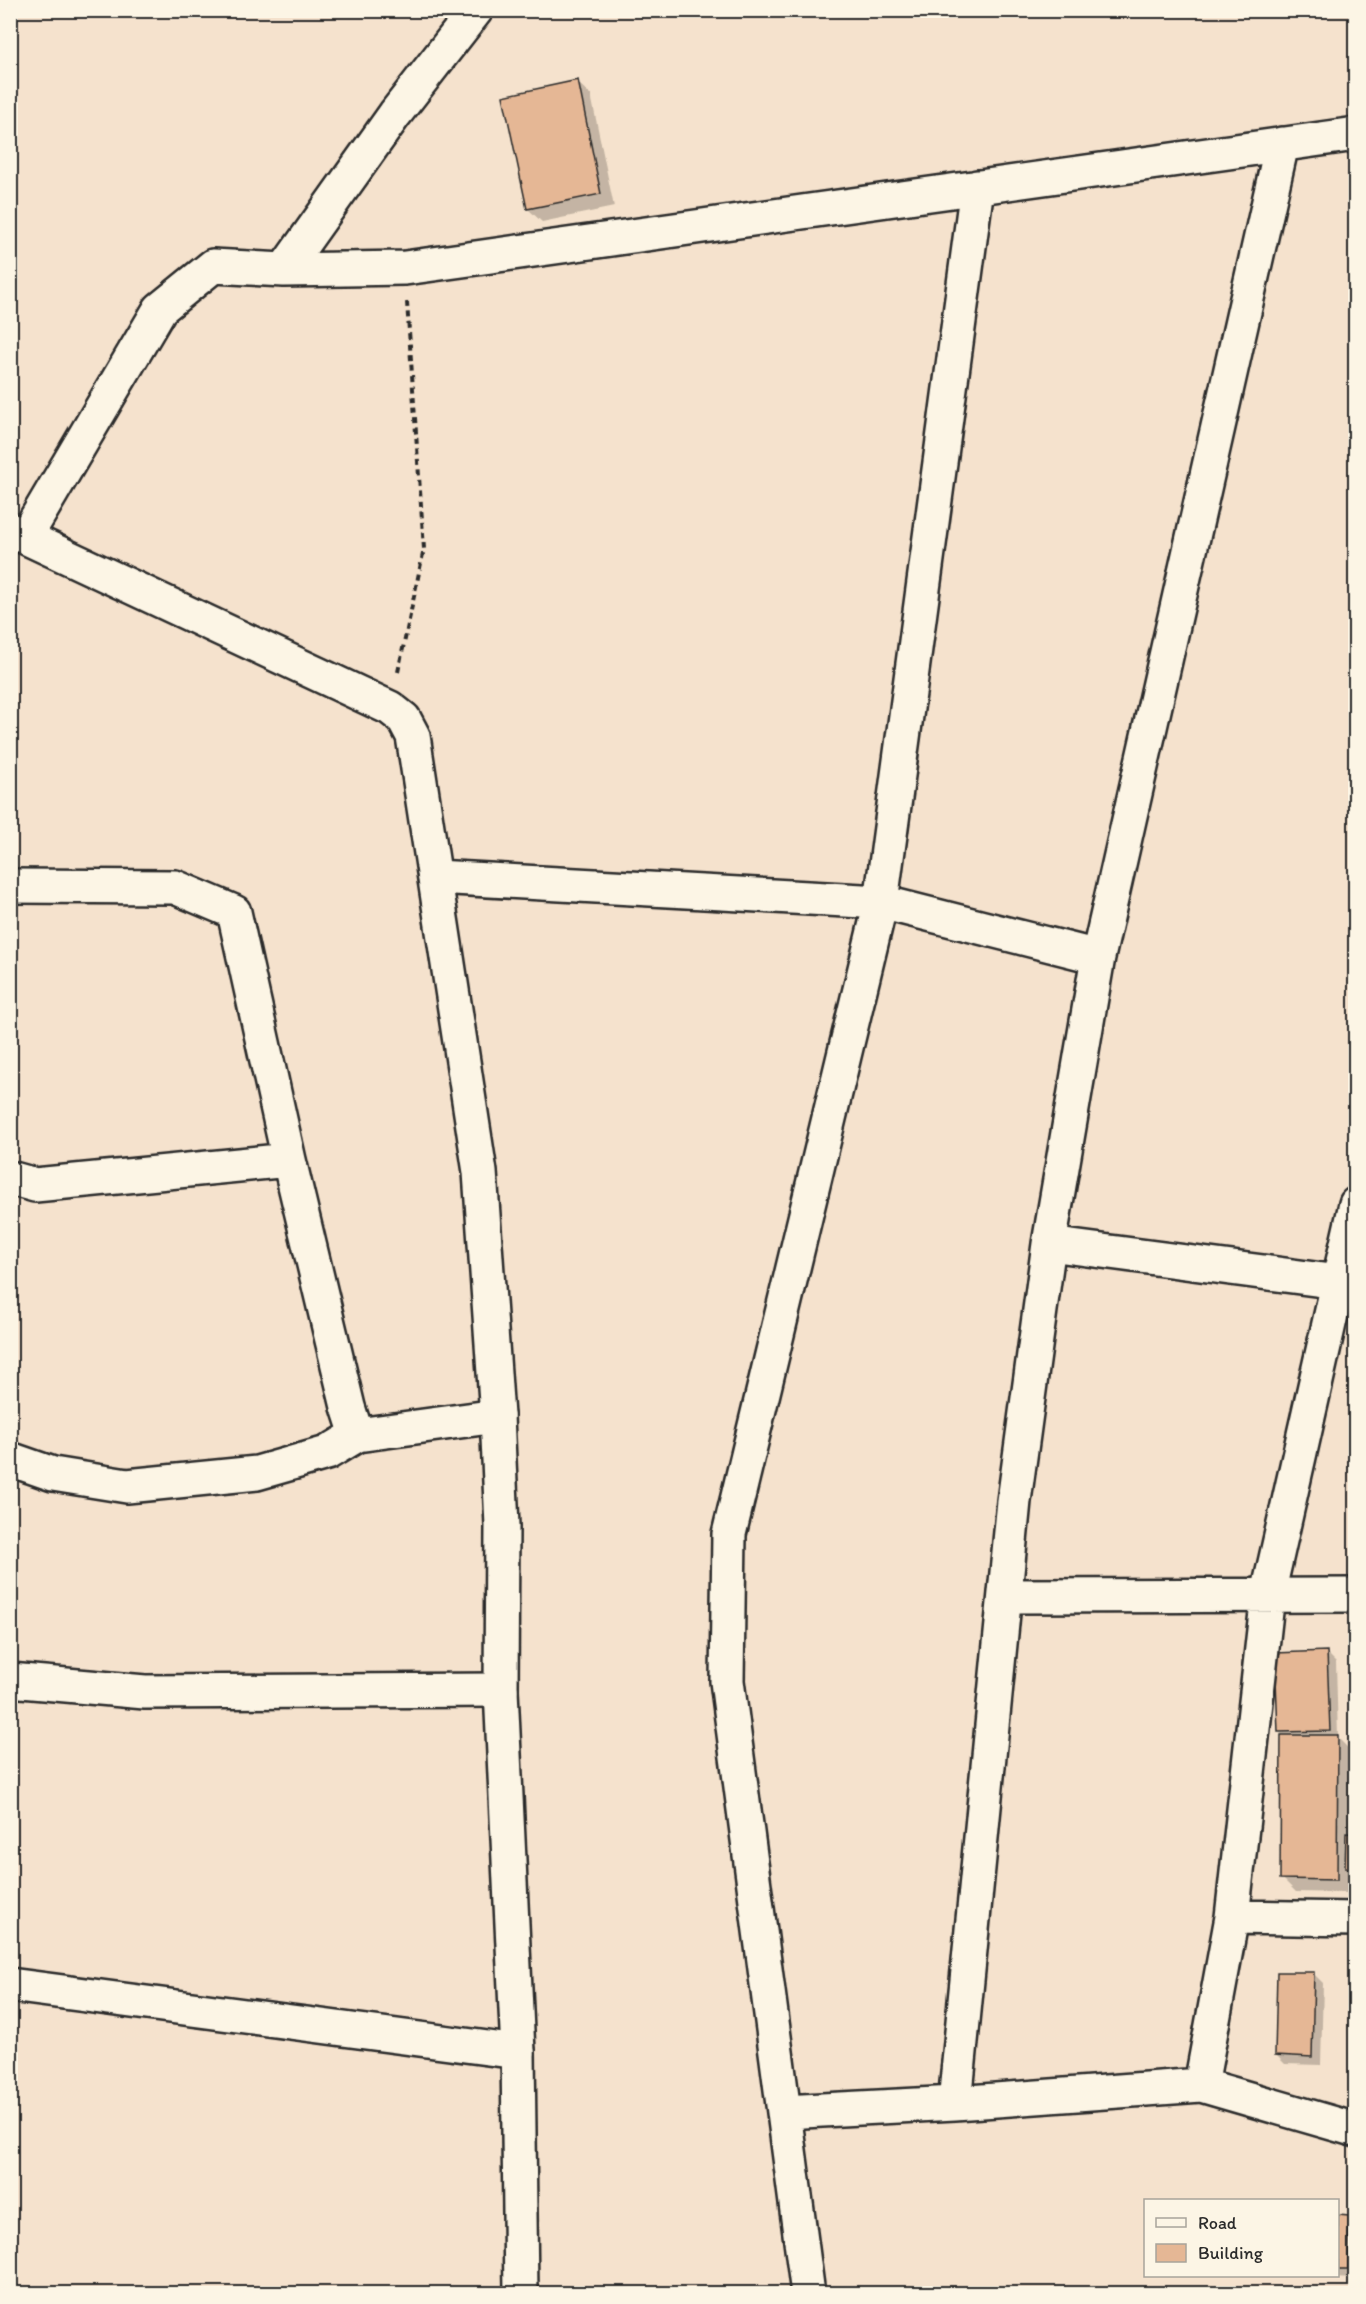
<svg xmlns="http://www.w3.org/2000/svg" width="1366" height="2304" viewBox="0 0 1366 2304" font-family="Itim,sans-serif">
  <style>
    .shadow { fill: #0003 }
    .building { fill: #e5b795; stroke: #2b2b2b; stroke-width: 1.5 }
    .lines { fill: none; stroke-linecap: round; stroke-linejoin: round }
    .minor-casing { stroke: #2b2b2b; stroke-width: 38 }
    .secondary-casing { stroke: #2b2b2b; stroke-width: 38 }
    .path { stroke: #2b2b2b; stroke-width: 4; stroke-dasharray: 6 4.5; stroke-linecap: butt }
    .minor { stroke: #fcf5e5; stroke-width: 33 }
    .secondary { stroke: #fcf5e5; stroke-width: 33 }
  </style>
  <rect width="100%" height="100%" fill="#f5e2cd"/>
  <filter id="ink" filterUnits="userSpaceOnUse"><feTurbulence type="fractalNoise" baseFrequency=".0167" numOctaves="2"/><feDisplacementMap in="SourceGraphic" scale="12" xChannelSelector="R" yChannelSelector="G"/><feConvolveMatrix kernelMatrix="1 2 1 2 8 2 1 2 1" color-interpolation-filters="sRGB"/></filter>
  <g filter="url(#ink)">
    <path class="shadow" d="M577,82l14,13 23,112 -72,15 -14,-13z
      M1327,1653l9,9 2,76 13,13 -1,84h6v41l-6,-6v23l-54,-1 -14,-14 1,-142 -4,-4z
      M1314,1974l9,9 -2,82 -36,-1 -9,-9z
      M1338,2217h10l8,7v55l-25,-1 -3,-2h10z"/>
    <path class="building" d="M578,80l23,114 -74,15 -24,-113z
      M1327,1651l3,80 -52,1 -3,-79z
      M1281,1735h57l-1,145 -57,-1z
      M1346,1833l10,1v34h-11z
      M1277,1972h37l-2,85 -37,-2z
      M1338,2215l11,1 -1,54h-10z"/>
    <g class="lines">
      <g class="minor-casing">
        <path id="minor" d="M284,270l111,-156 81,-104
          M26,536l134,-227 53,-43 71,4 121,-2 951,-134
          M435,877l446,25 217,55
          M10,886l165,1 59,25 55,248 59,247 9,28
          M10,1178l25,7 254,-25
          M1049,1244l289,38h18
          M10,1459l43,15 74,12 130,-13 70,-20 30,-18 140,-19
          M1005,1596l351,-1
          M10,1680l135,12 356,-2
          M1232,1917l124,2
          M10,1985l508,67
          M1201,2085l31,-168 36,-323 88,-390
          M955,2103l59,-602 35,-257 49,-287 184,-813
          M784,2112l171,-9 246,-18 155,45
          M808,2294l-81,-613 2,-147 152,-632 96,-715"/>
      </g>
      <g class="secondary-casing">
        <path id="secondary" d="M10,530l380,178 14,11 9,17 67,436 17,244 5,110 -1,164 17,362 3,242"/>
      </g>
      <path class="path" d="M398,672l26,-123 -17,-247"/>
      <use href="#minor" class="minor"/>
      <use href="#secondary" class="secondary"/>
    </g>
  </g>
  <rect width="1366" height="2304" fill="none" stroke="#fcf5e5" stroke-width="36"/>
  <rect x="18" y="18" width="1330" height="2268" fill="none" stroke="#2b2b2b" stroke-width="2" filter="url(#ink)"/>
  <rect x="1144" y="2199" width="195" height="78" fill="#fcf5e5" stroke="#a8a49b" stroke-width="1.5"/>
  <rect x="1156" y="2218" width="30" height="9" fill="#fcf5e5" stroke="#a8a49b" stroke-width="1.5"/>
  <text x="1198" y="2229" font-size="18" fill="#2b2b2b">Road</text>
  <rect x="1156" y="2244" width="30" height="18" fill="#e5b795" stroke="#a8a49b" stroke-width="1.5"/>
  <text x="1198" y="2259" font-size="18" fill="#2b2b2b">Building</text>
</svg>
